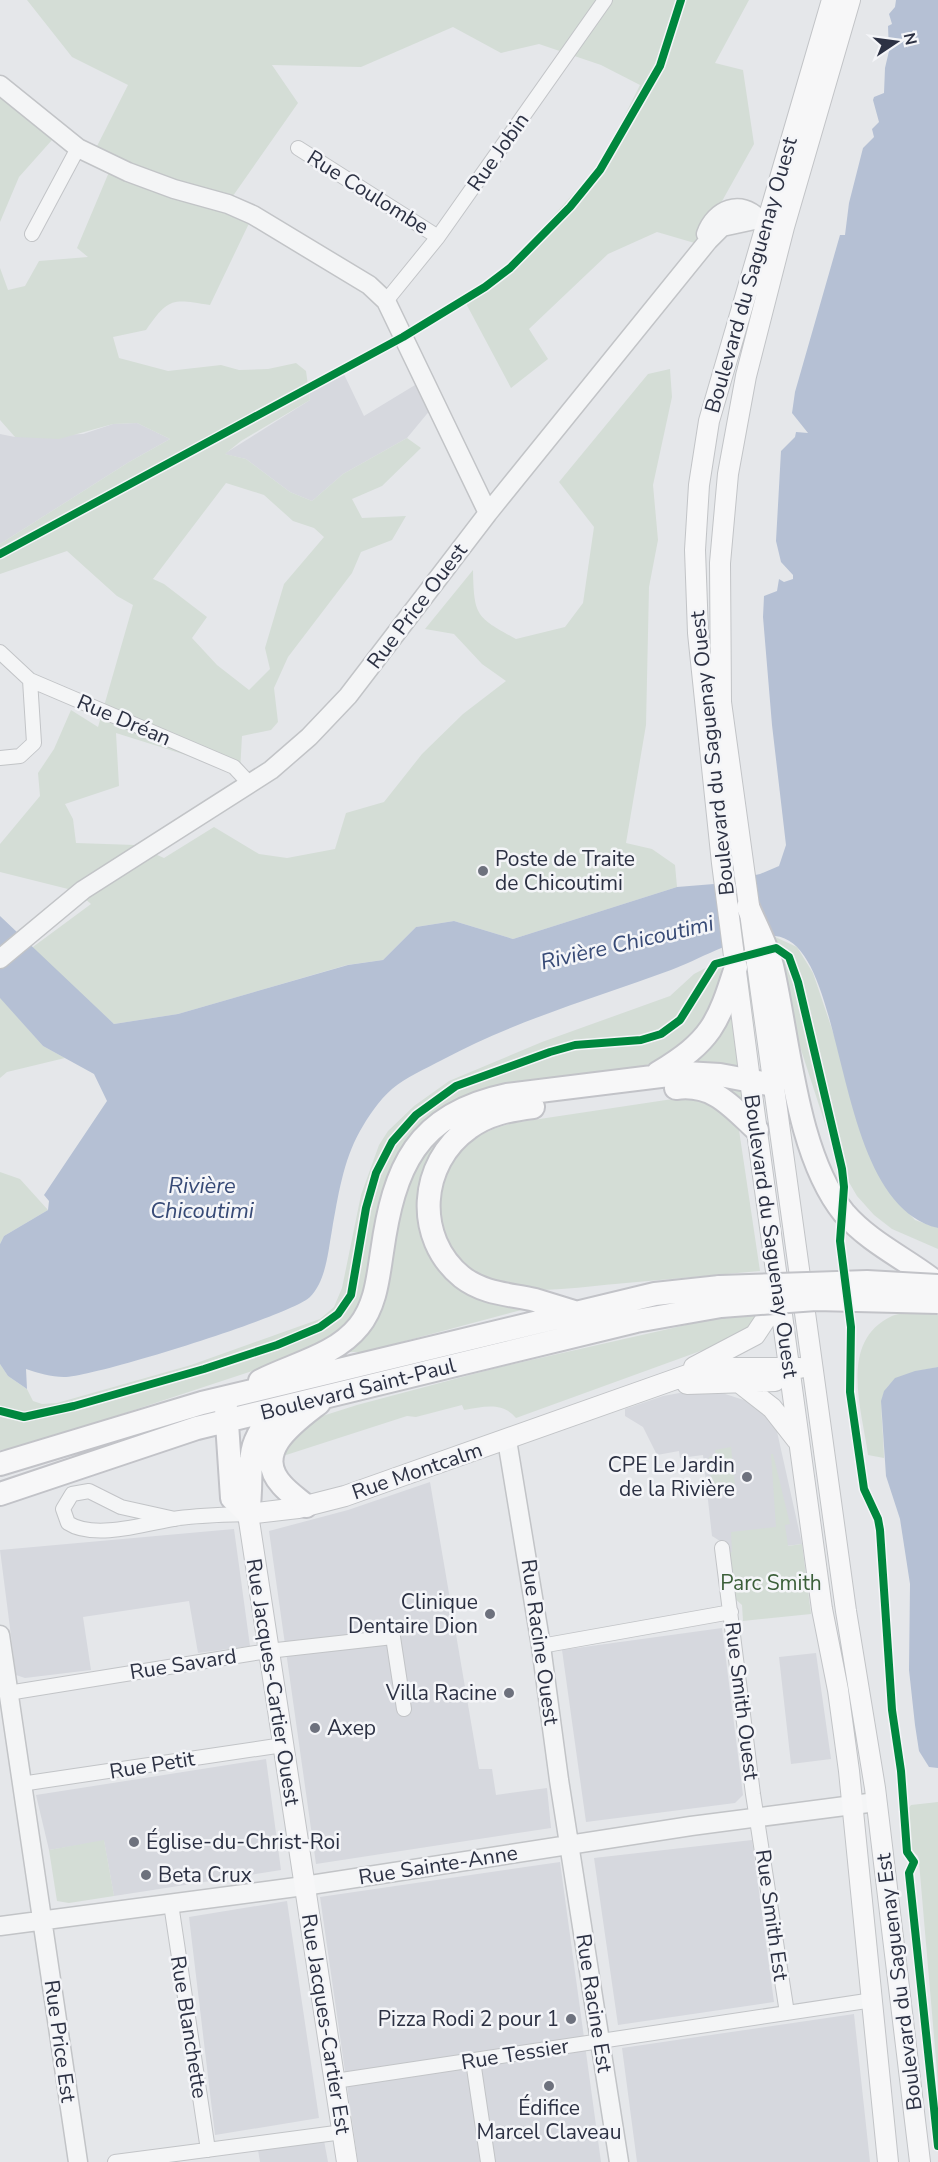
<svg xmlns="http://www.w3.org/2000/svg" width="938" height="2162" viewBox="0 0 938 2162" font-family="'Nunito Sans',sans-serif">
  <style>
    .built { fill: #d6d8de }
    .green { fill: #d4ddd6; fill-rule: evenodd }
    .water { fill: #b5c0d4 }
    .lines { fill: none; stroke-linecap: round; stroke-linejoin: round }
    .minor-casing { stroke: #c2c4c7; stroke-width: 16 }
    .tertiary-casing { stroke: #c2c4c7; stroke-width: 21 }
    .secondary-casing { stroke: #c2c4c7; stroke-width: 22 }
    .primary-casing { stroke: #c2c3c8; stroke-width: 26 }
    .minor { stroke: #f4f5f6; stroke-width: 14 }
    .tertiary { stroke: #f4f5f6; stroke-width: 18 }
    .secondary { stroke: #f7f7f8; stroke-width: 20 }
    .primary { stroke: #f7f7f8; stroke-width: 22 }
    .primary-bridge-casing { stroke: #c2c3c8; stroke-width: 26; stroke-linecap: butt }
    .primary-bridge { stroke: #f7f7f8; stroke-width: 22 }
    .cycleway-casing { stroke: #f4f5f8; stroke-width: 11 }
    .cycleway { stroke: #00873e; stroke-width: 8 }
    .poi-dot { fill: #6d717d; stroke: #f4f5f8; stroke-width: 2 }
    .labels { text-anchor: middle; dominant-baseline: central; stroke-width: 5; stroke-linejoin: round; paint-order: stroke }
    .street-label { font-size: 21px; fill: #2c3143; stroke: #f4f5f8 }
    .poi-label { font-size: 21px; fill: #2c3143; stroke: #f4f5f8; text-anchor: start }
    .park-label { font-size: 21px; fill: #3b5f39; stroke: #f4f5f8 }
    .water-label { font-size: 22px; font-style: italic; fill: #374a76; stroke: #f4f5f8 }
  </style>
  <rect width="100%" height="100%" fill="#e5e7ea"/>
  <path class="built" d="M341,368l23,48 56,-34 11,27 -24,29 -64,36 -31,27 -22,-9 -44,-33 -22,-5 86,-54 -2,-14z
    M137,423l33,16 -41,23 -129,82v-110l15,3 68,-3 30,-10z
    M696,1390l23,2 28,9 17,11 12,15 26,117 -73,9 -1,-7 -16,-10 -9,-81 -23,3 -1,-7 -22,4 -14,-28 -18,-11v-7l38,-13z
    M430,1482l49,287h13l4,26 51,-7 4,40 -235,36 -47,-333 79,-21z
    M234,1529l16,117 -52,7 -9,-52 -106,16 8,53 -66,8 -9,-3 -16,-125z
    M722,1628l21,167 -8,8 -149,19 -24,-172z
    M816,1653l15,106 -40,5 -12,-107z
    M266,1759l15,111 -167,26 -10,-55 -55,9 -13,-55z
    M752,1840l22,162 -156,23 -24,-167z
    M560,1862l41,300h-243l-38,-265z
    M287,1901l32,217 -104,17 -26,-218z
    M854,2014l16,148h-233l-15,-114z
    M323,2135l5,27h-68l-3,-18z"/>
  <path class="green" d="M27,0h722l-34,63 28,7 11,74 -56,100 -41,-12 -49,22 -79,75 19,30 -37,29 -49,-92 49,-33 90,-100 39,-78 -39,-20 -62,-21 -38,9 -48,-26 -92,40 -89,-2 26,38 -70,100 25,12 -43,90c-38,-6 -41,-8 -64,25l-33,7 6,21 49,13 53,-6 18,5 29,-1 28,-6 10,8 4,29 -69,41 -16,13 21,5 44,33 22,9 31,-27 64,-36 14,10 -39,38 -30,13 10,19 44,-2 -14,24 -31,12 -9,21 -64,84 -14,31 4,34 -7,8 -29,6 -2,36 -124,-39 3,53 -54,18 8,15 3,24 59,2 29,13 50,-31 45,27 28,4 48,-9 11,-36 38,-11 38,-48 41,-40 43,-33 -24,-17 -28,-30 -29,-5 48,-59c1,46 3,47 43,69l49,-12 18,-24 11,-76 -35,-45 89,-108 22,-5 2,28 -19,88 5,55 -9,47 -3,138 -20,118 26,6 23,16 2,22 -164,52 -59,-18 -38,6 -33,33 -36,5 -169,49 -64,10 -39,-35 -53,-34 69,-51 -15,-13 -76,-19v-28l40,-48 -2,-23 16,-24 17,-39 27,17 35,-122 -16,-9 -50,-45 -67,23v-30l129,-82 41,-23 -33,-16 -24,1 -54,15 -44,-2 -15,-17v-152l8,22 17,-4 14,-25 49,-4 -11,-9 35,-83 -19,-11 35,-69 -56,-28zM226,483l38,12 29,26 21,7 10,9 -40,47 -19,64 5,21 -21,21 -32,-25 -25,-27 15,-21 -43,-33 -11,-5z
    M0,85l60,46 -41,46 -19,45z
    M773,936l24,11 16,26 23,68 14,55 40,97 25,27 23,8v21l-46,-20 -18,-14 -17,-19 -14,-24 -13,-33 -38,-117z
    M721,960l1,22 -15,42 -46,37 -230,60 -79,204 -45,28 -288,95 -19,2v-86l8,12 19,13 6,12 9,3 15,-1 134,-38 129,-46 14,-12 8,-19 19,-93 18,-50 9,-14 26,-25 35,-25 93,-39 128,-46 24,-22z
    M0,997l43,49 22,12 -58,14 -7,6z
    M731,1014l9,55 -55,-2 45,-52z
    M685,1078l58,9 3,20h-5c-14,-19 -36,-24 -58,-25l-179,24c-15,5 -30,10 -43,19 -56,39 -50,123 3,163 18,13 44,15 65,20l-165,44h-17l-1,-2c46,-47 34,-72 46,-130 21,-108 86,-115 180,-127 37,-5 75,-12 113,-15z
    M686,1097c23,2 41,13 53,33l21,141c-49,4 -97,9 -145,13 -35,3 -85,11 -118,1 -44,-14 -65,-58 -56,-101 7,-35 40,-53 72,-61z
    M0,1172l20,7 28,31 -44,26 -4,8z
    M919,1312l19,3v52c-72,13 -55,29 -54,91l-16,-3c-6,-45 -30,-114 24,-139 7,-3 18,-3 27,-4z
    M760,1315l-5,10 -27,16 -212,77c-14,-17 -33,-11 -52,-8l-2,-5 -46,12 -9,-1 -124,40 -2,-9 32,-28 44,-14 143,-38 217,-49z
    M731,1447l4,38 -6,1 1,9 -19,-13 -2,-25 7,-1 -1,-6z
    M771,1454h2l17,70 -5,1 3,21 14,-2 9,70 -68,7 -1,-16 -8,-7 -5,-45 3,-1 -1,-20 45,-5z
    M938,1802v281l-19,-221 -1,-6 -8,-7 -4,-37 5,-7z
    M104,1840l10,56 -45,7 -12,-2 -8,-51z"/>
  <path class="water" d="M896,0h42v1228c-110,-26 -87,-285 -163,-292 -33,-3 -74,23 -104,34 -76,28 -157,51 -229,90 -17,9 -36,17 -50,29 -13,11 -24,28 -32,42 -17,30 -22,66 -28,99 -4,22 -6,51 -22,67 -18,18 -216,80 -246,80 -13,0 -26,-4 -38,-8l1,20 -19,-13 -8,-12v-120l4,-8 44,-26 1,-9 -5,-6 63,-94 -13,-27 -51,-28 -43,-48v-82l114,108 64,-10 170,-49 35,-5 33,-33 38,-6 59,18 164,-52 37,-3 46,-10 19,-8 7,-21 -14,-120 -9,-108 1,-21 13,-5 2,-12 5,3 9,-3v-4l-12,-13 -5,-21 5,-90 14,-14 1,-5 12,1 -16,-20 3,-21 45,-157h5l4,-32 14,-55 11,-11 -2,-8 7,-7 -6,-22 1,-3 10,-4 1,-25 4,-17 -1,-25 4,-2 -3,-10 6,-7z
    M938,1367v401l-9,-1 -10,-16 -4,-26 -6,-55 1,-86 -10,-65 -14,-43 -5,-75 3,-10 11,-13 20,-7z"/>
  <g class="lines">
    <g class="minor-casing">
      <path id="minor" d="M298,148l140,89
        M32,234l46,-86
        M386,301l52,-64 167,-237
        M0,652l30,28 204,87 16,17
        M0,758l20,-2 14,-13 -4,-63
        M175,1519l-54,-12 -32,-16 -17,3 -9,15 5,14c26,17 77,1 105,-4 24,-4 50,-4 75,-5
        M722,1548l31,246 34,219
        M541,1646l190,-34
        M8,1693l260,-42 125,-14 11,72
        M21,1784l262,-39
        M171,1904l37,246
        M473,2061l15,101
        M335,2081l538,-81
        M115,2162l228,-30"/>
    </g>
    <g class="tertiary-casing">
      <path id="tertiary" d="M0,85l78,63 50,24 46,17 54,15 25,11 116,70 17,16 102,212
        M706,234c9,-25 35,-35 53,-15
        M0,959l83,-69 188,-120 38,-33 39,-41 140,-183 220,-272 14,-14 37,-8
        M507,1440l34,206 18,134 60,382
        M0,1635l78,527
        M0,1926l304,-40 387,-60 185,-24"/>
    </g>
    <g class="secondary-casing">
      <path id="secondary" d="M832,0l-123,421 -10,64 -4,65 3,83 24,230 28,217 72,529 16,81 11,81 39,391
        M850,0l-66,227 -38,149 -18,98 -8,89 1,139 125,909 29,177 45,374
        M694,1367l61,-32 10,-15 12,-31
        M740,1383l32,25 25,32
        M687,1384l88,-3
        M347,2162l-99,-648 50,-6 47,-12 345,-122 37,-6h73"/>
    </g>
    <g class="primary-casing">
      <path id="primary" d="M748,907c8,19 19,39 24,59 17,73 24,188 72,247 27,31 63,46 94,71
        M658,1073c53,-32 60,-49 78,-106
        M676,1088c38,-5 56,19 81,42
        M533,1107c-23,3 -45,7 -64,21 -50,35 -55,110 -7,149 22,17 47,17 73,23 13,4 26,8 39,12
        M260,1381c33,-17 75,-25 99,-55 17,-21 19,-49 23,-74 12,-85 34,-138 125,-157l178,-22 35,2 53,10
        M226,1408l6,90 16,16
        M0,1464l202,-61 453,-109 65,-7
        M0,1494l197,-66 439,-107 85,-15
        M306,1506c-8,-7 -17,-13 -24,-21 -31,-34 14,-64 37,-82
        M248,1514c7,-49 -8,-63 28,-104"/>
    </g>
    <use href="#minor" class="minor"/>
    <use href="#tertiary" class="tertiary"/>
    <use href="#secondary" class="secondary"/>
    <use href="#primary" class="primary"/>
    <g class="primary-bridge-casing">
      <path id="primary-bridge" d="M720,1287l147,-5 71,4
        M721,1306l95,-7 122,3"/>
    </g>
    <use href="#primary-bridge" class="primary-bridge"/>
    <g class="cycleway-casing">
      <path id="cycleway" d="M0,554l403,-217 82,-50 25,-19 60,-61 30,-37 60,-104 21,-66
        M0,1411l24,6 50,-11 130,-37 73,-24 43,-18 18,-13 13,-19 15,-87 10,-35 16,-31 24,-27 40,-29 94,-34 25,-7 66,-5 20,-6 19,-14 35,-56 61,-16 13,9 9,25 44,187 2,18 -4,54 11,86 -1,65 14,97 14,30 2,11 12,180 9,61 6,81 7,10 -5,11 29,273"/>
    </g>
    <use href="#cycleway" class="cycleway"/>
  </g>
  <g class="poi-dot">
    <circle cx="483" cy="871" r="6"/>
    <circle cx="747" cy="1477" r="6"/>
    <circle cx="490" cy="1614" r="6"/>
    <circle cx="509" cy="1693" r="6"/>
    <circle cx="315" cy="1728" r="6"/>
    <circle cx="134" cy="1842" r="6"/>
    <circle cx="146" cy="1875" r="6"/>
    <circle cx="571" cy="2019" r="6"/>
    <circle cx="549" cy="2086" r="6"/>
  </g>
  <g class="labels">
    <g class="street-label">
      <text transform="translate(498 152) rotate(-55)">Rue Jobin</text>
      <text transform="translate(368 192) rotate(32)">Rue Coulombe</text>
      <text transform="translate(751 275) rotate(-74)">Boulevard du Saguenay Ouest</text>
      <text transform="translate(417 606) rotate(-53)">Rue Price Ouest</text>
      <text transform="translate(124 720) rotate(23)">Rue Dréan</text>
      <text transform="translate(712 753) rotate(-96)">Boulevard du Saguenay Ouest</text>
      <text transform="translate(771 1236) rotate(82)">Boulevard du Saguenay Ouest</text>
      <text transform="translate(358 1389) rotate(-14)">Boulevard Saint-Paul</text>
      <text transform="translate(417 1471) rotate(-19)">Rue Montcalm</text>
      <text transform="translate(540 1642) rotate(82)">Rue Racine Ouest</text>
      <text transform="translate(183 1664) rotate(-9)">Rue Savard</text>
      <text transform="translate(273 1682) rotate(81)">Rue Jacques-Cartier Ouest</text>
      <text transform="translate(742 1701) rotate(83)">Rue Smith Ouest</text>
      <text transform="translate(152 1765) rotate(-9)">Rue Petit</text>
      <text transform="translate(438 1865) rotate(-9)">Rue Sainte-Anne</text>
      <text transform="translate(772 1915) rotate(82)">Rue Smith Est</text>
      <text transform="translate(899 1982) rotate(-97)">Boulevard du Saguenay Est</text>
      <text transform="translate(594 2003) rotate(81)">Rue Racine Est</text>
      <text transform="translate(326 2024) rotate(81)">Rue Jacques-Cartier Est</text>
      <text transform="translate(189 2027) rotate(81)">Rue Blanchette</text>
      <text transform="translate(60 2041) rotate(82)">Rue Price Est</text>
      <text transform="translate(515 2054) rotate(-9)">Rue Tessier</text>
    </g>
    <g class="poi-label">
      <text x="495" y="859">Poste de Traite<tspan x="495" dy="24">de Chicoutimi</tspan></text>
      <text x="735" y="1465" text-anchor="end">CPE Le Jardin<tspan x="735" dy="24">de la Rivière</tspan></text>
      <text x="478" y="1602" text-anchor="end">Clinique<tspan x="478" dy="24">Dentaire Dion</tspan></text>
      <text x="497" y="1693" text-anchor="end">Villa Racine</text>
      <text x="327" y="1728">Axep</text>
      <text x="146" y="1842">Église-du-Christ-Roi</text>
      <text x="158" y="1875">Beta Crux</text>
      <text x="559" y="2019" text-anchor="end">Pizza Rodi 2 pour 1</text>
      <text x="549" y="2108" text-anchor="middle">Édifice<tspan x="549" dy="24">Marcel Claveau</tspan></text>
    </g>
    <g class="park-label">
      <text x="771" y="1583">Parc Smith</text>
    </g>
    <g class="water-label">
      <text transform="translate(627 943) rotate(-13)">Rivière Chicoutimi</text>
      <text x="202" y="1186">Rivière<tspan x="202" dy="25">Chicoutimi</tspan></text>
    </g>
  </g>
  <g transform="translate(896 42) rotate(77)" stroke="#f4f5f8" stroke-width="4.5" paint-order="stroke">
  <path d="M0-4.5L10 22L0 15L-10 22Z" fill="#2c3143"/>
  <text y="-9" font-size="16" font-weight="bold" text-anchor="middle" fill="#2c3143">N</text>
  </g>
</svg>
